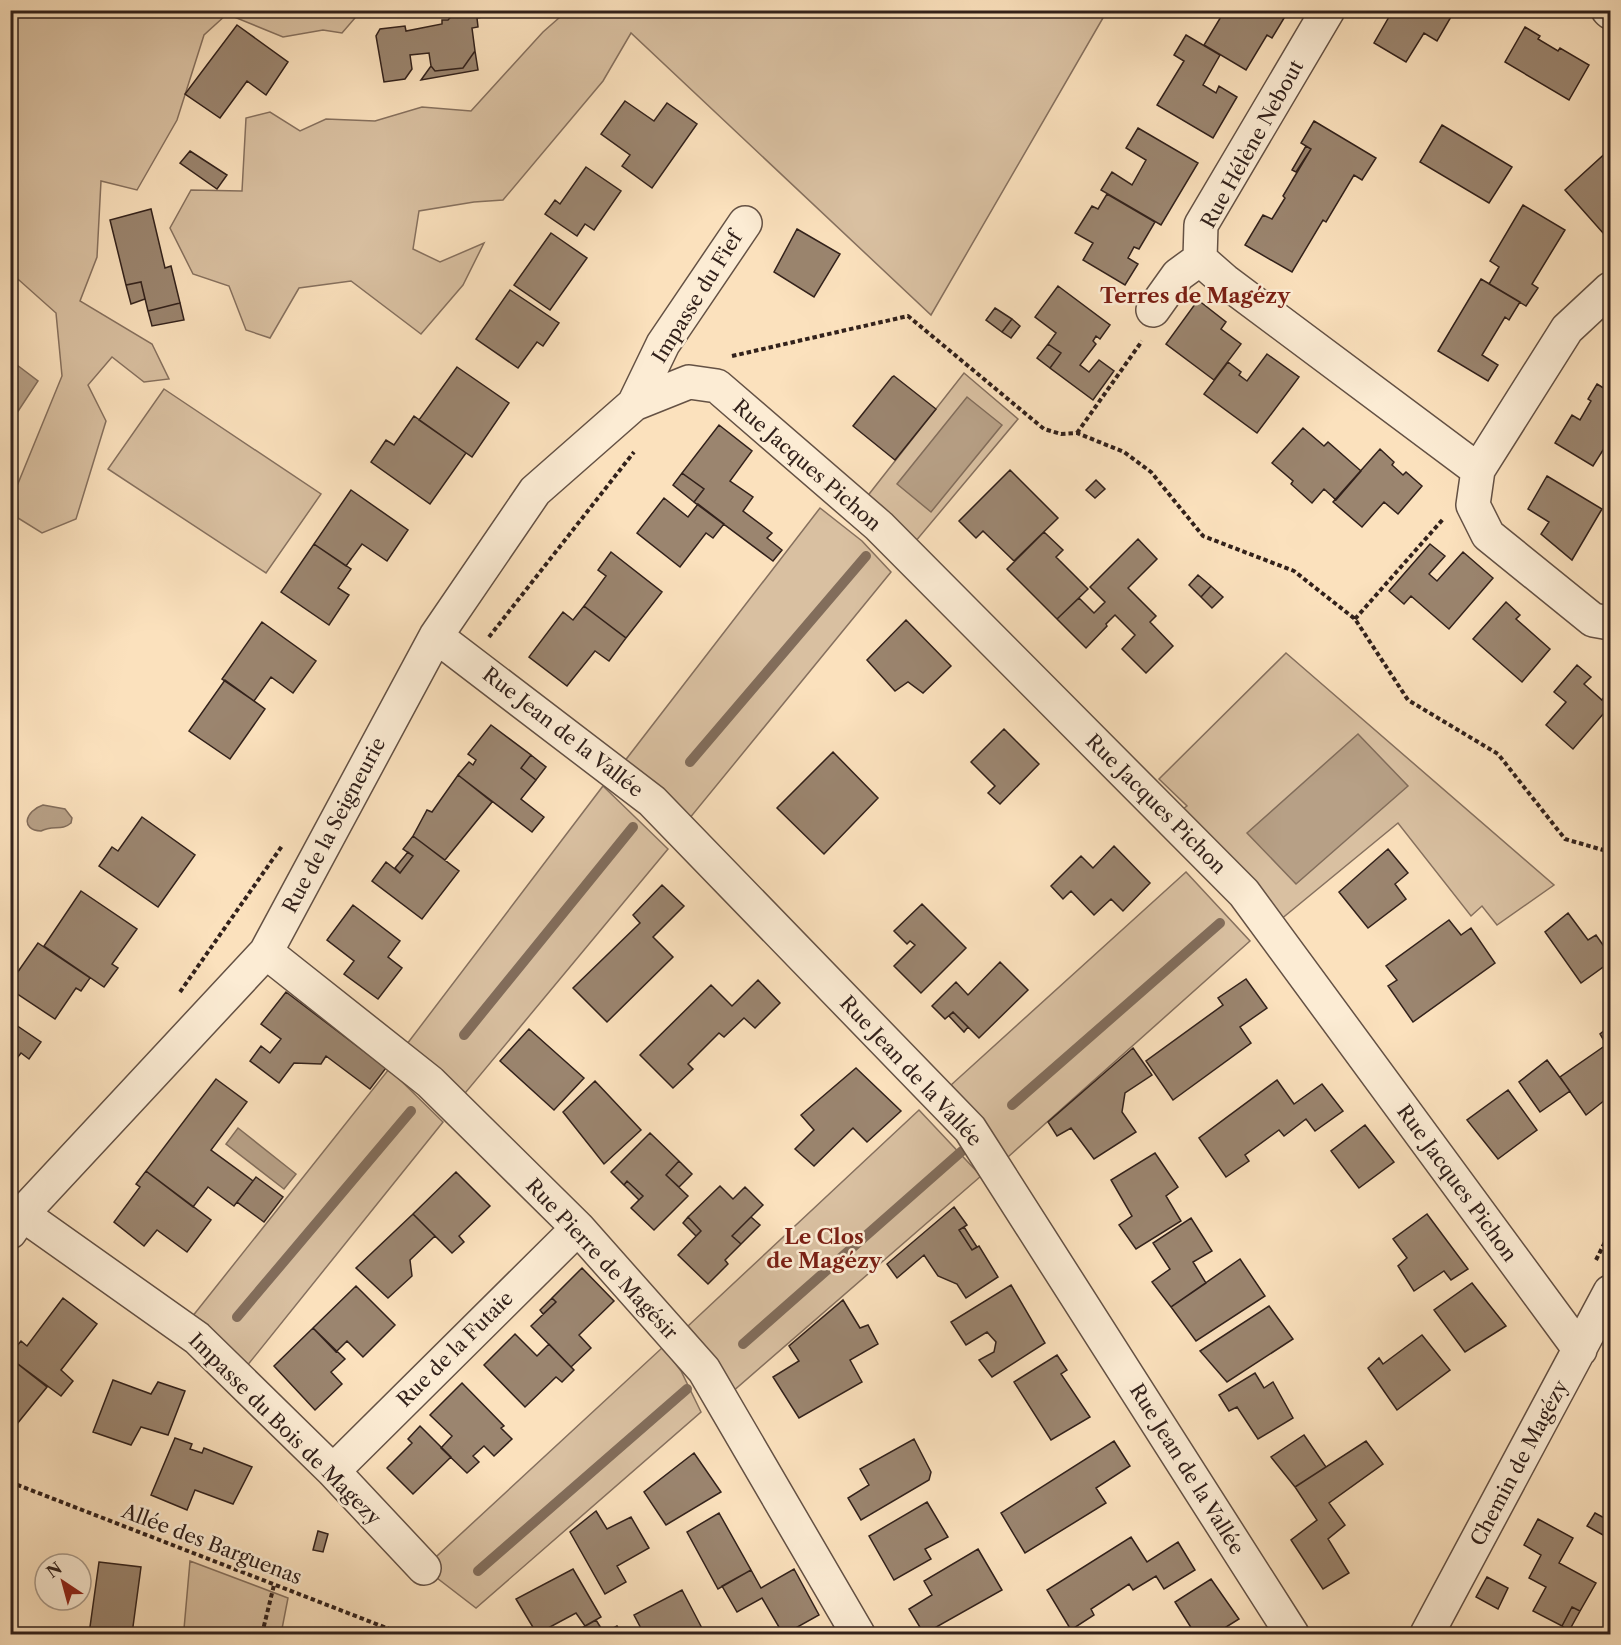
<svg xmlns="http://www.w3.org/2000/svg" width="1621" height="1645" viewBox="0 0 1621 1645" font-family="'Libre Caslon Text',serif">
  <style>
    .green { fill: #d9c0a1; stroke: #86705e; stroke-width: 1.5 }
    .water { fill: #b7a086; stroke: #826d5b; stroke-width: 1.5 }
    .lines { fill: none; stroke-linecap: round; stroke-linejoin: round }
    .stream { stroke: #826d5b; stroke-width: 10 }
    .building { fill: #9b856f; stroke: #32211b; stroke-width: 1.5 }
    .minor-casing { stroke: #645144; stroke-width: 36 }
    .path { stroke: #32211b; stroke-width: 4; stroke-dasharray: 4.5 3; stroke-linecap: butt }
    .minor { stroke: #fcecd4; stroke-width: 33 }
    .labels { text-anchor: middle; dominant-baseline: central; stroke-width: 5; stroke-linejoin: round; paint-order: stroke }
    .street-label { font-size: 20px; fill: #32211b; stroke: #fcecd4 }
    .neighbourhood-label { font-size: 21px; font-weight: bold; fill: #7a1f14; stroke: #fcecd4 }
  </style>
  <rect width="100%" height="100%" fill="#fbe1bd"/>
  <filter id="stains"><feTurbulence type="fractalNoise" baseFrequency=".00333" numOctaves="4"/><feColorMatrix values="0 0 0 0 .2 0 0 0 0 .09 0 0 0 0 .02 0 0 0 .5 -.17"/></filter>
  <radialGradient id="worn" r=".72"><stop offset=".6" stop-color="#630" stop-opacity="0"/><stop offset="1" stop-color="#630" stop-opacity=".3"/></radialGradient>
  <path class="green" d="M568,10h539v1l-176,304 -300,-282 -28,48 -100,119 -29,2 -55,9 -6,38 27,13 44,-19 -21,42 -42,49 -70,-53 -52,7 -29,50 -24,-8 -17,-44 -36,-12 -23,-46 21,-38 51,1 4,-73 24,-6 30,19 26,-12 49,2 47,-14 49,4 72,-79z
    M10,11h351l-19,22 -19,-3 -40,7 -56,-23 -23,21 -27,85 -40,70 -36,-9 -4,76 -17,44 72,43 17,35 -25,3 -32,-25 -24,28 18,36 -30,98 -34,14 -24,-15 -1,-32 45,-110 -6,-63 -37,-33 -8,-5z
    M964,373l54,46 -103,123 -49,-44z
    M164,389l157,105 -55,79 -158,-104z
    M820,508l42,33 29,31 -202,247 -65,-57z
    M1286,653l268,232 -57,40 -15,-19 -11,10 -73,-93 -118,97 -103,-107 10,-7 -28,-27z
    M603,786l65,63 -207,249 -54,-54z
    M1186,872l64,69 -242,216 -57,-72z
    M389,1069l54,53 -201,250 -54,-50z
    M919,1110l62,66 -249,216 -28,-47 -16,-19z
    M663,1347l18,24 20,41 -225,196 -52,-40z
    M190,1561l98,37 -7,36h-69l-28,-5z"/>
  <path class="water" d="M17,365l21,16 -27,41v-48z
    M967,397l35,28 -71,87 -34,-28z
    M1358,734l50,52 -112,98 -49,-51z
    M43,805l22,4 7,9 -1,5c-9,8 -18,2 -30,8 -21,-1 -16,-20 2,-26z
    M238,1128l58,46 -12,15 -58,-45z"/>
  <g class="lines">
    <path class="stream" d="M690,762l176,-206
      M464,1035l169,-208
      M1012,1105l208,-182
      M237,1317l174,-206
      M743,1344l219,-193
      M478,1571l209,-182"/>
  </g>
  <path class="building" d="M457,10h46l1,3 -27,5 1,9 -6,1 3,23 -12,17 -28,3 -4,-5 -2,-13 -19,2 2,14 -7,10 -21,3 -8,-46 4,-7 25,-3 1,5 36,-7v-4h6z
    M1225,10h64l-17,28 -5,-3 -21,35 -42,-25z
    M1393,10h62l-18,31 -13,-8 -18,29 -32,-19z
    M237,25l51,37 -22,33 -19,-14 -27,37 -35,-24z
    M1525,27l15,9 -2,3 20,12 2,-3 29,17 -20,35 -64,-38z
    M1186,35l34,20 -17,30 13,8 3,-7 18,11 -24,41 -56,-33 27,-44 -10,-6z
    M475,51l3,19 -57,10 10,-14 4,5 28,-3z
    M625,101l29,20 13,-18 30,21 -45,64 -30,-22 8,-11 -29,-21z
    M1314,121l62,37 -14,22 -8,-5 -28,47 -3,-2 -31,52 -47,-27 18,-30 9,4 13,-21 -2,-2 28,-47 -10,-6z
    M1442,125l70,42 -23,36 -69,-41z
    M1138,128l60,35 -37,62 -60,-35 11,-18 20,13 14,-25 -20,-12z
    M1306,146l5,3 -15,23 -4,-2z
    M1610,149v77l-7,7 -38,-43z
    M190,151l37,24 -10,14 -37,-26z
    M586,167l35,24 -27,39 -9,-6 -8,12 -32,-22 10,-14 5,4z
    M1107,194l48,28 -16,27 -5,-2 -6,11 10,6 -13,21 -42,-25 10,-17 -18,-10 17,-27 6,3z
    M1523,205l42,25 -33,54 6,4 -12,18 -37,-22 10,-17 -9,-6z
    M151,209l14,59 6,-2 9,37 -32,8 -7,-29 -15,3 -16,-65z
    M797,229l43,25 -26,43 -40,-25z
    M551,233l36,25 -37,52 -36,-25z
    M1481,279l39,23 -11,18 -4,-3 -23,38 16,10 -10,16 -50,-30z
    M141,282l4,17 -14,5 -5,-19z
    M1058,286l52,39 -10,14 -4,-3 -3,5 3,3 -16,21 9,7 10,-12 15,11 -21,29 -43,-32 11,-15 -13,-9 8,-11 -21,-16z
    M510,290l49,33 -16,23 -6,-4 -19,26 -42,-29z
    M1198,300l28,22 -5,7 20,15 -27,36 -48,-36z
    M180,303l4,17 -32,6 -4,-15z
    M995,308l17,11 -10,13 -16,-12z
    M1012,319l8,7 -9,12 -9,-6z
    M1048,344l13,9 -11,15 -13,-10z
    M1267,354l32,23 -42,56 -53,-39 24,-32 13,10 -2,3 8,6z
    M457,367l52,36 -37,54 -53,-37z
    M894,376l42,33 -41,51 -42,-34 39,-49z
    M1597,384l13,8v47l-17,27 -38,-23 17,-28 8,5 11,-19 -3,-2z
    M414,416l52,37 -36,51 -59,-42 15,-22 8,5z
    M719,425l33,26 -22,30 23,16 -10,14 29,22 -5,5 15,12 -9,11 -79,-59 10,-13 -22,-16z
    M1303,428l21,18 4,-4 33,29 -25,29 -12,-11 -12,14 -21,-19 2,-3 -21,-18z
    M1380,449l14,13 -2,3 11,10 3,-3 16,14 -24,28 -14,-12 -22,25 -29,-25z
    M1010,470l48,48 -44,43 -31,-30 -7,7 -17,-17z
    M682,473l22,16 -10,13 -21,-17z
    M1547,476l55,33 -30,51 -31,-26 8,-12 -21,-13z
    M1096,480l9,9 -10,9 -9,-8z
    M351,490l57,40 -21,31 -25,-17 -16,22 -32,-22z
    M664,498l24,19 10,-13 26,20 -11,14 -7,-5 -26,34 -43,-34z
    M1044,532l19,18 -7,7 32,32 -31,30 -50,-50z
    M1138,539l19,20 -29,29 28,28 -6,6 23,24 -27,27 -24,-24 13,-14 -20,-20 -9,9 1,2 -21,22 -29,-29 22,-21 15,15 11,-11 -15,-15z
    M314,544l37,25 -13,19 11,7 -20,30 -48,-33z
    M1430,544l15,12 -16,18 8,7 26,-29 30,26 -44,51 -38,-33 -7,8 -15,-13z
    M611,552l51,40 -36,46 -42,-32 22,-30 -8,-6z
    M1198,575l13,11 -10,11 -12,-12z
    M1211,586l12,11 -11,11 -11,-11z
    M1506,602l14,13 -4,4 34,30 -28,33 -49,-43z
    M584,606l42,32 -17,23 -14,-10 -28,35 -38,-29 34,-45 10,8z
    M906,620l45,46 -28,27 -15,-11 -13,9 -28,-31z
    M262,622l54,39 -23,32 -22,-16 -17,24 -32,-22z
    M1577,665l14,12 -7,7 18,16 2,-3 6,5v4l-37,43 -27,-24 20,-23 -12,-10z
    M225,680l40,29 -35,50 -41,-28z
    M491,725l40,30 -10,13 15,12 -15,19 23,18 -12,15 -74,-57 11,-13 4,3 3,-5 -8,-6z
    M1004,729l35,35 -39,40 -12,-11 7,-7 -24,-24z
    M833,752l45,46 -54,56 -47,-46z
    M531,755l15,12 -10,13 -15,-12z
    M458,775l34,27 -47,58 -32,-24 14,-26 5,2z
    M142,817l53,38 -37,52 -59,-41 13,-19 6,4z
    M413,836l46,35 -37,48 -50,-38 14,-19 14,11 13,-17 -10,-7z
    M1114,846l36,37 -27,28 -12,-12 -17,16 -23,-24 -8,8 -12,-13 30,-30 12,12z
    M1388,849l20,24 -13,11 11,15 -38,29 -29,-36z
    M408,852l5,4 -13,17 -5,-5z
    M662,885l22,21 -31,31 20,20 -66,65 -34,-34 67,-65 -7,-8z
    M81,891l56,38 -25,35 6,4 -14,19 -60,-41z
    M922,904l44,44 -45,45 -27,-27 21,-21 -5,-4 -3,3 -13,-13z
    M353,905l47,36 -12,16 14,11 -24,31 -34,-25 10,-13 -27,-21z
    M1568,913l20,27 8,-5 14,20v7l-29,21 -36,-51z
    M1449,920l12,15 10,-7 24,35 -82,59 -25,-36 9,-6 -11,-14z
    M38,943l52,35 -9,13 -5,-3 -21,31 -45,-30v-6z
    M1000,962l28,28 -49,48 -26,-26 -8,7 -13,-13 24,-24 12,13z
    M1246,979l21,29 -27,19 11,16 -78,57 -27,-39 77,-56 -5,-7z
    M758,980l22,23 -25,25 -11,-10 -20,19 -5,-4 -31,31 5,5 -20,19 -33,-33 71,-70 21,21z
    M286,992l100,76 -16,21 -44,-33 -5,8 -27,-1 -15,20 -29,-22 11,-15 9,7 11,-14 -20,-15z
    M953,1012l15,15 -4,5 -15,-16z
    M10,1021l31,21 -12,17 -8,-6 -11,14z
    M1610,1026v25l-10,-17z
    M529,1029l55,49 -30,32 -54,-49z
    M1606,1045l4,6v45l-24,19 -26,-38z
    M1133,1048l19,27 -27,18 -3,19 14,20 -42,27 -23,-31 -14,8 -9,-14z
    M1547,1060l23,31 -30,21 -21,-30z
    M856,1068l45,43 -34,31 -14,-14 -39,38 -19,-17 19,-19 -13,-15z
    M216,1079l31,23 -36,48 42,31 -19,25 -26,-19 -15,20 -47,-36z
    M1277,1080l17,24 28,-20 21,27 -28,20 -9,-12 -22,17 -5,-6 -34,25 4,6 -23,16 -27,-39z
    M595,1081l46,49 -37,34 -41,-52z
    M1508,1090l29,40 -39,29 -31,-39z
    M1365,1125l29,37 -35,26 -28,-37z
    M650,1133l29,28 -13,14 22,21 -34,34 -23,-22 12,-12 -16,-15 -3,4 -13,-13z
    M1155,1153l23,34 -12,9 15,25 -45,28 -17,-24 13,-9 -21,-36z
    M679,1161l13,13 -13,13 -13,-12z
    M146,1171l65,49 -24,32 -30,-22 -13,16 -30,-24 26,-35 -4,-3z
    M456,1172l34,34 -31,30 5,6 -12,11 -39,-39z
    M256,1177l27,20 -19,25 -27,-20z
    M627,1181l16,15 -4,4 -15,-15z
    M720,1186l13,13 12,-12 18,18 -31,31 9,8 -16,16 3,4 -20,20 -30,-29 23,-24 -13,-14z
    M954,1207l13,18 -8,5 13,20 7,-4 19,31 -32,21 -9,-14 -19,-8 -14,-21 -27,23 -10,-14z
    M413,1214l22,22 -25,24 2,16 -24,22 -32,-30z
    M1427,1214l41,55 -17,11 -7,-9 -30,20 -16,-25 9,-8 -14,-19z
    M688,1217l13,14 -5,5 -13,-13z
    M751,1217l9,8 -19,19 -9,-8z
    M1191,1218l21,33 -19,11 13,21 -35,24 -19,-25 18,-13 -17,-26z
    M964,1227l13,20 -5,3 -13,-20z
    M1240,1259l25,37 -69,45 -25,-34z
    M582,1268l32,33 -35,34 12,13 -20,19 -40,-41 25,-24 -4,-4z
    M1472,1283l34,43 -41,26 -31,-42z
    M1011,1285l34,58 -53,34 -13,-17 15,-8 2,-10 -9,-10 -21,13 -15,-23z
    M356,1286l39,39 -32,32 -16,-16 -11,11 -23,-24z
    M63,1298l34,26 -36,46 12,11 -12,15 -51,-38v-4l11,-13 6,5z
    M552,1298l4,4 -13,12 -3,-4z
    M843,1300l17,28 8,-3 10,19 -28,16 12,22 -63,36 -26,-41 26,-16 -10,-15z
    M1269,1306l24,33 -66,43 -27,-31z
    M313,1328l32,31 -14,13 11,12 -27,26 -41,-44z
    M515,1334l22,22 12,-12 25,26 -12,12 -6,-5 -31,30 -41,-42z
    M1422,1335l28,35 -53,40 -29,-42 11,-10 4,6z
    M1057,1355l10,15 -6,4 29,43 -39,23 -37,-58z
    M10,1358l37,29 -30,37 -5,-3 -2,1z
    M1255,1373l9,15 9,-6 20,36 -35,21 -21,-32 -8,4 -10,-16z
    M113,1380l38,14 7,-12 27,9 -17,44 -27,-8 -10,18 -38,-13z
    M462,1383l42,43 -3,2 11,11 -18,17 -10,-10 -11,10 6,6 -12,11 -26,-25 11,-12 -22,-21z
    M420,1426l31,31 -38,37 -26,-26 25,-25 -4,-4z
    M1304,1435l22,32 -31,20 -24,-30z
    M175,1438l17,6 -2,5 12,4 2,-5 48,19 -19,37 -38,-14 -8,20 -36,-15z
    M914,1439l17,33 -2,8 -68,40 -13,-22 21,-13 -9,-16z
    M1114,1441l16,25 -34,22 10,15 -81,50 -24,-40z
    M1366,1441l17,23 -54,39 16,22 -17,14 21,34 -26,16 -32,-49 26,-20 -22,-33z
    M694,1453l27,39 -55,33 -22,-33z
    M927,1502l21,35 -23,12 6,10 -37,21 -25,-44z
    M596,1511l11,18 24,-12 18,31 -32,18 9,16 -21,12 -35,-62z
    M719,1513l32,57 -33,19 -31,-57z
    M1595,1513l13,7 2,-5v24l-23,-13z
    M1538,1519l35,19 -14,25 37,20 -16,28 -8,-4 -10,19 -29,-15 13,-24 -17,-9 12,-23 -17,-10z
    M318,1531l10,3 -5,18 -10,-2z
    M1131,1537l16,25 31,-20 17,28 -31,19 -8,-13 -23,14 -4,-6 -38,25 3,6 -23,15 -24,-40z
    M978,1549l24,41 -78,44 -15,-25 23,-14 -8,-14z
    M99,1562l42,5 -9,67h-43z
    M573,1569l28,48 -16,9 -9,-13 -39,21 -21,-35z
    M794,1569l25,46 -34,19h-2l-21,-36 -25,14 -15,-26 29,-16 10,18z
    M1487,1577l21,11 -10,21 -22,-12z
    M1211,1579l28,40 -24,15h-20l-20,-32z
    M682,1590l22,42 -5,2h-55l-10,-19z
    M1572,1607l8,4 -11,20 -7,-5z
    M596,1620l8,13 13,-7 5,8h-51z"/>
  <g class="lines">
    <g class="minor-casing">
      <path id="minor" d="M1328,10l-127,215 -1,34 25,22 253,189
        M1608,10l2,2
        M1610,289l-43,40 -89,141 -5,35 15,30 105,85 17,3
        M1153,310l25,-35 22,-16
        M634,404l29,-60 82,-121
        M436,636l216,165 318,328 322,505
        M266,952l164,130 148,146 126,142 154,264
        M22,1214l175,124 136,133 91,97
        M10,1232l12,-18 244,-262 170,-316 99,-145 99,-87 55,-22 28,4 162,140 365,367 336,457
        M333,1471l245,-243
        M1427,1634l183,-342"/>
    </g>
    <path class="path" d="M732,356l176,-40 136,113 17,5 16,-1 47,19 27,20 52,64 91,35 61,48 53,81 90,54 67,85 45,13
      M1077,433l65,-92
      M1355,619l89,-101
      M489,637l145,-185
      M180,992l102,-146
      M1596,1260l14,-28
      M10,1482l392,152
      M262,1634l12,-49"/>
    <use href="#minor" class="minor"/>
  </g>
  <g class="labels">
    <g class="street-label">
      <text transform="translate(1252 144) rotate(-61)">Rue Hélène Nebout</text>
      <text transform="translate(697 297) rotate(-58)">Impasse du Fief</text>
      <text transform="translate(807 465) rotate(41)">Rue Jacques Pichon</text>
      <text transform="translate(563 732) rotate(38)">Rue Jean de la Vallée</text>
      <text transform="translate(1156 804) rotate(45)">Rue Jacques Pichon</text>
      <text transform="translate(334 825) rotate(-62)">Rue de la Seigneurie</text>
      <text transform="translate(911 1071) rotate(47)">Rue Jean de la Vallée</text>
      <text transform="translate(1457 1183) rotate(54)">Rue Jacques Pichon</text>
      <text transform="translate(602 1259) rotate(47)">Rue Pierre de Magésir</text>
      <text transform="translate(455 1349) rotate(-45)">Rue de la Futaie</text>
      <text transform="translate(285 1429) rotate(45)">Impasse du Bois de Magezy</text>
      <text transform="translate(1519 1463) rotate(-62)">Chemin de Magézy</text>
      <text transform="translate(1187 1469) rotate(58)">Rue Jean de la Vallée</text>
      <text transform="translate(212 1544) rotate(21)">Allée des Barguenas</text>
    </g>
    <g class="neighbourhood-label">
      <text x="1195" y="295">Terres de Magézy</text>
      <text x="824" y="1236">Le Clos<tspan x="824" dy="24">de Magézy</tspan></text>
    </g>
  </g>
  <rect width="1621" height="1645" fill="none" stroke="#fbe1bd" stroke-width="36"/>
  <rect x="12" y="12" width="1597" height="1621" fill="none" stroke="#32211b" stroke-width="3"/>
  <rect x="18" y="18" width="1585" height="1609" fill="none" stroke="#32211b" stroke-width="1.5"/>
  <g transform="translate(63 1582) rotate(324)"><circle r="28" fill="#fcecd4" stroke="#ab9b8a" stroke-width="1.5"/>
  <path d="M0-4.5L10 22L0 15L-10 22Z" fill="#8f2418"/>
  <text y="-9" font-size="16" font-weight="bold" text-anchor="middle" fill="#32211b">N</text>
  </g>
  <rect width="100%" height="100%" filter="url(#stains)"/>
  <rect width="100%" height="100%" fill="url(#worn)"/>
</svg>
